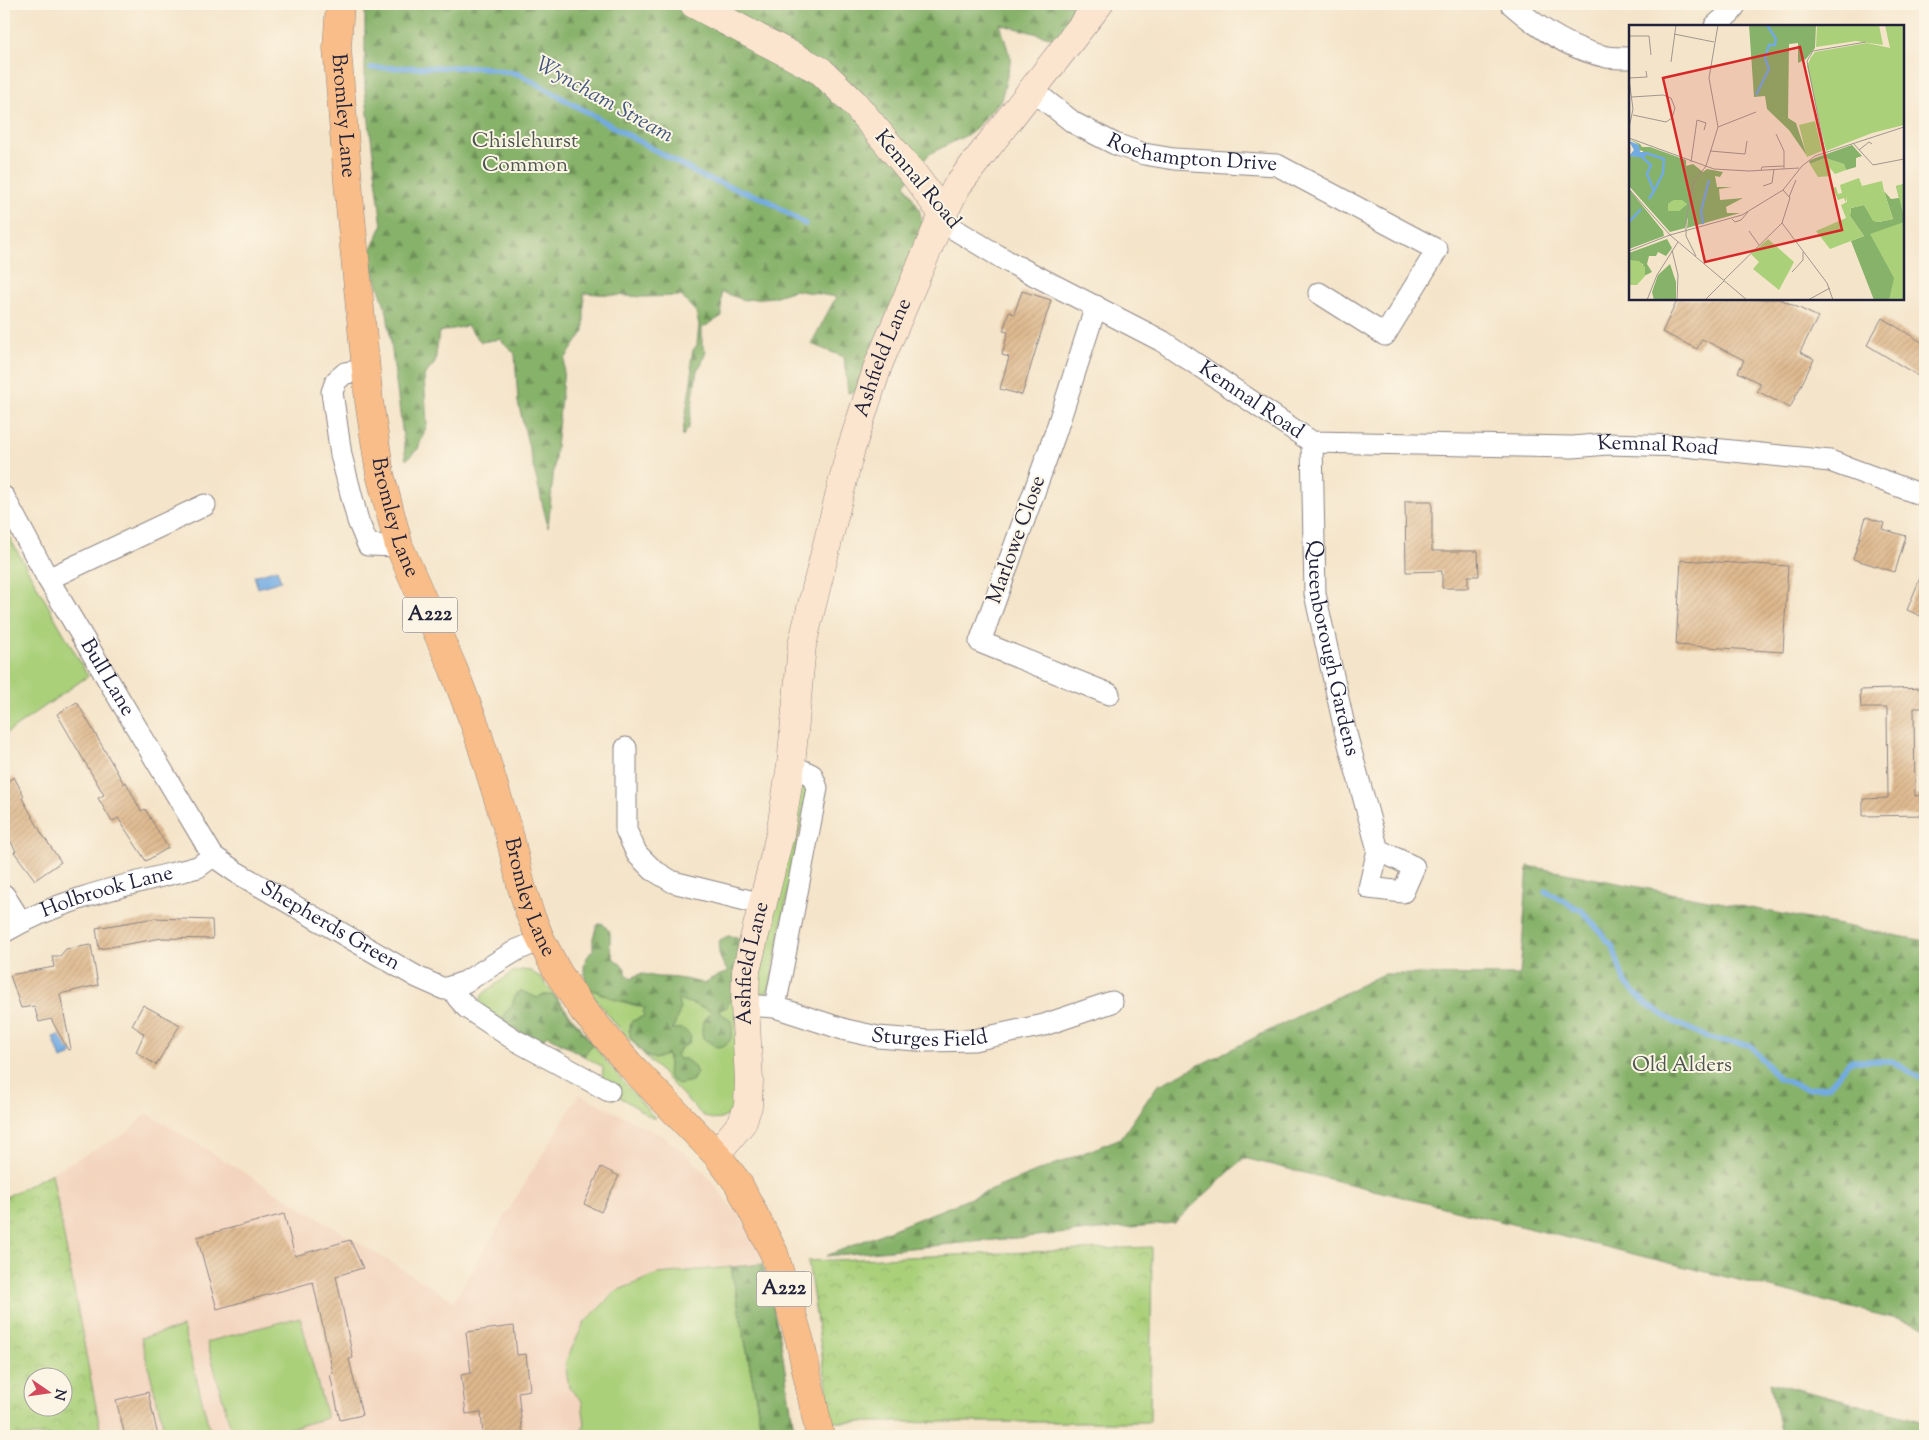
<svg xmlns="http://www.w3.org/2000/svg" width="1929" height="1440" viewBox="0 0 1929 1440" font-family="'Sorts Mill Goudy',serif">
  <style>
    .built { fill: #f3d4be; fill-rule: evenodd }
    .green { fill: #aad07a; stroke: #66795a }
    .forest { fill: url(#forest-firs); stroke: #546a52 }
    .park { fill: url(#park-crowns); stroke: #66795a; fill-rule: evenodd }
    .water { fill: #72abe2; stroke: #4a668e }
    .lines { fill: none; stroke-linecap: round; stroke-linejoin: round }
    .stream { stroke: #72abe2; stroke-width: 5.5 }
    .building { fill: url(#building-hatch) }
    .street-casing { stroke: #8b8382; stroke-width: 23 }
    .secondary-casing { stroke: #8b8382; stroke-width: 29 }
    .primary-casing { stroke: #8b8382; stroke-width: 29 }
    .street { stroke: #fff; stroke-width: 21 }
    .secondary { stroke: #fce5cf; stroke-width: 28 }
    .primary { stroke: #f8bd88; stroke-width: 28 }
    .labels { text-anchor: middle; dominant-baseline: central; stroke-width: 4; stroke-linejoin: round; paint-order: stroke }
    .shield { fill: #fcf5e5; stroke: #63616e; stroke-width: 1 }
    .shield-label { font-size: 20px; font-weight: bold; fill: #22223b }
    .street-label { font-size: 21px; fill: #22223b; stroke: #fcf5e5 }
    .park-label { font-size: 21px; fill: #4b564e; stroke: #fcf5e5 }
    .water-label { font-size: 22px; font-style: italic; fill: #42597e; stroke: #fcf5e5 }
    .inset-river { fill: none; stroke: #72abe2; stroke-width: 2.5 }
    .inset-road { fill: none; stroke: #a09690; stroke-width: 1 }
    .view { fill: #d62828; fill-opacity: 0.15; stroke: #d62828; stroke-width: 2.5 }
    .inset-edge { fill: none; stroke: #22223b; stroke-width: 2.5 }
  </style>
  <defs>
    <pattern id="forest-firs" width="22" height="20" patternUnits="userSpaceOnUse" patternTransform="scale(1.25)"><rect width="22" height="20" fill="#87b26a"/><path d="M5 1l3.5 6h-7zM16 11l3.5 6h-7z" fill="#6e9058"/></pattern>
    <pattern id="park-crowns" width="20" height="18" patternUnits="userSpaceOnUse" patternTransform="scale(1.25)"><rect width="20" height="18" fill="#aad07a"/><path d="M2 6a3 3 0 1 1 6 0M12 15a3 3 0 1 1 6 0" fill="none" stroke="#92b26a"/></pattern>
    <pattern id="building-hatch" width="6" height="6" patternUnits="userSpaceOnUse" patternTransform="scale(1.25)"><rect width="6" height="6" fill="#deb88d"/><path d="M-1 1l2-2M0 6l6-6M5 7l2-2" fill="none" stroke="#be9e7b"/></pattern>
  </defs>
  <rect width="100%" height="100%" fill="#fcf5e5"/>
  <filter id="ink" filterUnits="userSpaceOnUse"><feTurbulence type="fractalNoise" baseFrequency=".02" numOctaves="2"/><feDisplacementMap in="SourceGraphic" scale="10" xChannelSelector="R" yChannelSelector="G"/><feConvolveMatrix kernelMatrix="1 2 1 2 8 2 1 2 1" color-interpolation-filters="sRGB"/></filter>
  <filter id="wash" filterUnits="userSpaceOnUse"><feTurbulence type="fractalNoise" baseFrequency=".0096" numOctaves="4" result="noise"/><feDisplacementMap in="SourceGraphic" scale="20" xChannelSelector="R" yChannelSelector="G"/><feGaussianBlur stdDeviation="1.12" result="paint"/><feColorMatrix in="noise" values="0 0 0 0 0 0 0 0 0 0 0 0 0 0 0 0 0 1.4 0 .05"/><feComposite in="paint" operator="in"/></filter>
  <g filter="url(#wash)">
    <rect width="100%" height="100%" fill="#f4e4c9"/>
    <path class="built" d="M579,1094l85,43 23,18 16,16 55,68 22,98 15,99h-791v-238l124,-66 19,-19 307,188zM32,1378h30v30h-30z"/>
    <path class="green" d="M4,528l84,148 -84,59z
      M803,783l5,2 -38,202 -4,6 -7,1 -3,-2 -1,-13 44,-192z
      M522,970l9,1 11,8 73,93 40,46h-3l-32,-21 1,-4 -15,-8 -4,-5 1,-13 -56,-32 -8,8 -59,-37 1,-9 3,-4 29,-21z
      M736,975l1,128c-9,16 -20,22 -36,11l-83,-87 -35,-44 126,9z
      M731,1267l26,137 4,27 -1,5h-182l7,-11 -3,-24 -13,-13 -4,-25 19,-40 32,-32 42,-17z
      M300,1317l27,101 -67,18h-27l-26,-94z
      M183,1327l27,104 -20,5h-24l-25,-98z"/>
    <path class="forest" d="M365,4h718l-26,35 -57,-15 11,36 -10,40 -30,33 -42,21 -24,30 14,25 6,24 -66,157 -11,3 -4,-36 -33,-13 25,-47 -41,-7 -22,7 -29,3 -23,-8 1,24 -20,12v16l4,7 -4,12 -5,7 -8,57 -7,10 10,-62 -1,-14 2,-11 4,-5 2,-20 -3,-13 -15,-16 -38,1 -59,-4v38l-19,28 -17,168 -30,-125 -3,-48 -15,-15 -19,3 -14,-16 -28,6 -4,31 -11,13 3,48 -9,25 -12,11 -19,-148 -19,-56 14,-30 -17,-137z
      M1528,866l397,75v385l-681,-168 -70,65 -348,33 295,-118 36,-52 226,-112 137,1z
      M602,923l8,9v15l4,12 10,8 3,8 5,4c8,-9 16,-3 26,-2 17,0 30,2 47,7l5,-5 18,-7c-7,-11 -12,-20 -8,-32l8,-4 9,1 4,5 -6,48 -8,17 -9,4 13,9c2,12 3,17 -6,26l-9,1 -13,-9c-3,-10 1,-21 9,-27l-34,-12 2,11 -7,19c9,-1 13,0 18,8l-2,6 -8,5 -5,7 3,4h6l8,6 4,8 -5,8 -13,3 -8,-4 -3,-5 1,-11 -2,-9 -12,4 -9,-3 -15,-18 -2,-8 3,-9 12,-5 -1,-4 2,-4 -32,-9 -25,-11c-5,-15 -7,-26 5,-38v-12l4,-13z
      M521,991l17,7 3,-3h12l39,49 -8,12 -37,-21 -8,8 -35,-20v-9l8,-9 4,-12z
      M763,1264l17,73 15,99h-35l1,-5 -4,-27 -26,-137z
      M1770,1382l155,40v14h-144z"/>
    <path class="park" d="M52,1173l47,250 3,13h-98v-238zM32,1378h30v30h-30z
      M1152,1247l-2,175h-318l-24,-161z"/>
    <path class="water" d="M277,569l4,12 -23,7 -4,-12z
      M65,1033l7,22 -11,4 -8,-22z"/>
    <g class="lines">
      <path class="stream" d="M371,68l109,-1 39,7 184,103 62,22 40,25
        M1545,891l37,20 31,36 11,34 20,21 30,20 38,17 38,6 28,33 29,11 22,-3 21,-25h42l33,20"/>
    </g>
    <g id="blocks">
      <path class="building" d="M1022,291l29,9 -29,95 -22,-6 9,-32 -7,-2 6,-23 -5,-1 6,-19 5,2z
        M1678,299h102l38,18 -18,35 14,7 -24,49 -33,-17 4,-7 -23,-12 6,-12 -42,-21 -5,10 -35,-17z
        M1882,318l43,26v36l-58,-35z
        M1405,501h27v50h46l1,25h-11v12h-26v-17l-36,1z
        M1866,517l18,6 -2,6 24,7 -11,36 -42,-13z
        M1681,560l107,6 -5,86 -107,-7z
        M1925,566v52l-18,-8z
        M1925,688v20h-11l1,88 10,-1v20l-62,1v-17l25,-1 -1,-90h-26l-1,-18z
        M77,702l47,82 2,-2 15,29 4,-2 23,39 -22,13 -28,-43 -6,4 -14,-24 6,-3 -47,-81z
        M14,777l10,19 -2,2 20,36 19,28 -26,18 -21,-28 2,-1 -12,-21v-47z
        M155,918l57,2 1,19 -51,-1 -63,11 -3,-21z
        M91,945l7,40 -38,9 11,55 -3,1 -17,-31 -12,3 -5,-16 -13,2 -11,-33 44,-8 -2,-11h8l6,-7z
        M143,1005l37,20 -24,40 -20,-13 8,-18 -12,-9z
        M601,1167l18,9 -18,36 -17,-8z
        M284,1214l11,42 55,-16 13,28 -27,8 17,82 -4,1 13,56 -22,5 -10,-46 3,-1 -20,-91 -96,27 -20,-72z
        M514,1326l3,29 9,-1 4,36 -12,2 5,44h-40l-2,-24 -15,2 -5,-39 10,-2 -5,-41z
        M148,1392l10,44h-33l-9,-36z"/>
    </g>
  </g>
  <g filter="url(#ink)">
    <use href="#blocks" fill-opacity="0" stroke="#8b8382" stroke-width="1"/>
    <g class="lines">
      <g class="street-casing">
        <g id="street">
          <path d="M1511,4c27,24 58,45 96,53 7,1 16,1 23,1"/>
          <path d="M1715,26l16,-14 5,-8"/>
          <path id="s1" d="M1031,89l43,34 41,21 29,10 30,5 103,6 160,85 -52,85 -66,-42"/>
          <path id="s2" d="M943,214l11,15 53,32 155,80 150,101 261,5 34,-3 77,2 146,15 95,35"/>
          <path d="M1096,306l-41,128 -75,208 129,52"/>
          <path d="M366,370l-21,3 -9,8 -4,11 9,63 17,66 10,24 31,1"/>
          <path id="s3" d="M1312,442l3,152 30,136 33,120"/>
          <path id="s4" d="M4,497l44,82 165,277 23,16 181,105 27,12 21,-7 52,-32 24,-10"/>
          <path d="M48,579l157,-74"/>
          <path d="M626,748v82l11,24 16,16 20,12 89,22"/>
          <path d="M1378,850l36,17 -11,25 -34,-4z"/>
          <path d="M4,895l17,27"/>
          <path id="s5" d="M4,932c59,-35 128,-48 194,-65l15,-11"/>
          <path d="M452,988l6,10 9,10 48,32 94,51"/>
          <path id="s6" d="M745,1005l30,2 71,23 32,7 51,4 45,-1 70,-15 68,-23"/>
          <path d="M775,1007l42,-219 -5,-13 -21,-10"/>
        </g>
      </g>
      <g class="secondary-casing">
        <g id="secondary">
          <path d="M694,4l127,67 32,31 62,74 28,38"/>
          <path id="s7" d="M716,1154l26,-31 6,-17 1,-26 -4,-75 1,-34 34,-137 11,-69 11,-120 48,-193 29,-89 64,-149 14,-28 142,-182"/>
        </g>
      </g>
      <g class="primary-casing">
        <g id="primary">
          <path id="s8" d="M340,4l-3,44 13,158 19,195 11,73 19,72 54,122 23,60 34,109 11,48 9,29 11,26 16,31 26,39 46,54 87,90 22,29 36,70 26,88 20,95"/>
        </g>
      </g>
      <use href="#street" class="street"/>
      <use href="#secondary" class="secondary"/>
      <use href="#primary" class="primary"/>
    </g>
  </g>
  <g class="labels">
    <g class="shield">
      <rect x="402.5" y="597.5" width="55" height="35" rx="4"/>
      <rect x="756.5" y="1271.5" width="55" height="35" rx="4"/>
    </g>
    <g class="shield-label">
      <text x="430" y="615">A222</text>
      <text x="784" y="1289">A222</text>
    </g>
    <g class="street-label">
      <text stroke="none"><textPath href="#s8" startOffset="112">Bromley Lane</textPath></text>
      <text stroke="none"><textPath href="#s1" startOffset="179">Roehampton Drive</textPath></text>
      <text transform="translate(917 180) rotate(50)">Kemnal Road</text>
      <text stroke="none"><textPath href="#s7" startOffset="824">Ashfield Lane</textPath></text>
      <text stroke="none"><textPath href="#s2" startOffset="362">Kemnal Road</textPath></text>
      <text stroke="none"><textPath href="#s2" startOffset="782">Kemnal Road</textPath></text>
      <text stroke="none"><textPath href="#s8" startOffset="518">Bromley Lane</textPath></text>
      <text transform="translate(1017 540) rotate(-70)">Marlowe Close</text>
      <text stroke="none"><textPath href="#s3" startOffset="208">Queenborough Gardens</textPath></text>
      <text stroke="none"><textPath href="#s4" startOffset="208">Bull Lane</textPath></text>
      <text stroke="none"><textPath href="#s5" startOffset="111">Holbrook Lane</textPath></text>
      <text stroke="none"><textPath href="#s8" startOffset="922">Bromley Lane</textPath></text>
      <text stroke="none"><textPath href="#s4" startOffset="552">Shepherds Green</textPath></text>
      <text stroke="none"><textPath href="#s7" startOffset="202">Ashfield Lane</textPath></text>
      <text stroke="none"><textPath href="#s6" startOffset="189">Sturges Field</textPath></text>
    </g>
    <g class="park-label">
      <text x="525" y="142">Chislehurst<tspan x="525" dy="24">Common</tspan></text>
      <text x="1682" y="1066">Old Alders</text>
    </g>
    <g class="water-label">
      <text transform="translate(604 101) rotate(29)">Wyncham Stream</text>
    </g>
  </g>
  <g transform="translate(1629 25)">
    <rect width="275" height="275" fill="#f4e4c9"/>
    <path d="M196,133l19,6 2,6 -11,4 -5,-6 1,8 -13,1 -8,-13zM230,153l3,8 20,-5 2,10 -16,5 -2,-6 -20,7v6l-2,-5 -6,2 -5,-12 3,-1 2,7 4,-1 -2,-8zM45,175h9l4,4 -8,7h-11v-7zM139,214l26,23 -15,28 -26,-21 6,-7 -8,-8z" fill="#aad07a"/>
    <path d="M120,0h67l-1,23 -9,11 -8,4v-20l-9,1 -1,74 8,5 11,33 -18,-26 -22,-21 -2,-13 -11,1zM0,114l11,5 2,3h8l36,13v6l7,-2 10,8 4,-3 16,3 -3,5 -5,-1 2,11h15l-13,2 1,11 23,-2 -17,9 1,6h13l-53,15 1,-11 -3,11 -15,4 -41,-46v-30l15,1 -1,-6 -5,-1 1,-5zM45,175h8l5,4 -8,7h-11v-7zM223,120l10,11 -6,2v9l-10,3 -2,-6 -19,-6 -15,6 -1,-3 6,-3zM275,159v116h-30l-23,-59 13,-5 -14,-20 1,-8 13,-3 10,16 5,1 14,-3 -9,-28 7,8 8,-1 -3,-12zM0,164l34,42 1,5 -35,13zM38,214l5,9 -6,8 -8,-4 -2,4h-7l-2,8 5,8 -8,4 -1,-12 -14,-4v-7zM41,239l6,18v18h-22l-2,-8 6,-17z" fill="#87b26a" fill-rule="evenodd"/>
    <path d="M188,0h62l4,20 -27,-4 -40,6zM256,0h19v100l-32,8 -46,18 -19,-85 4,-9 4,-5 52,-9 23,5zM186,96l7,30 -15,6 -8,-32zM275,159v33l-8,-31zM237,164l2,6 16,-4 9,28 -14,3 -6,-1 -9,-16 -13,3 -1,8 14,20 -34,13 -14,-18 30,-13 -5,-13 6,-3 -1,-6zM275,197v78h-15l5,-22 -24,-44zM0,235l10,1 6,6v9l-8,9h-8z" fill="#aad07a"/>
    <path d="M0,116l10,4 1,7h8l-4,6 -15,-2 5,-6z" fill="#72abe2"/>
    <path class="inset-river" d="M127,70l13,-26 -4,-11 4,-13h6l1,-6 -9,-14M17,128l18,6 -1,14 -9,18M13,132l9,8 -4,9 7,17 -5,8M0,197l12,-13M74,199l-2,-13 8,-31"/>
    <path class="inset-road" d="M45,9l40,8M0,11h20l2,19M42,37l5,-37M0,53l18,-1 -1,-6M0,54l4,30 -4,19M3,72l31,-2 8,3 4,10 -3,10 -6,4 -33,-7M89,102l38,-15M147,109l8,17v18M0,113l85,31 35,2 50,-3M224,118l20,22 31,-6M230,125l10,-8 3,2M81,126l35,3 2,-13M196,127l-18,-91 6,-10 53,-9M62,137l6,-42 9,3 -2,7M132,145l1,-3 22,-1M134,161l9,-3 2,-14M0,164l41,46 77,65M160,172l7,-17M103,194l3,3 6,-2 7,-8M153,198l45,60 6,17M120,206l10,14M43,225l6,25 -1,25M0,226l41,-16 72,-20 41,-25 19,-24 13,-10 89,-29M67,231l-10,-20v-17l8,-37 12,-16 12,-39 -9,-49 9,-53M163,247l11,-12v-8M95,255l58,-57 8,-25 -7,-8M18,275l10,-25 21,-33M76,275l19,-19M179,275l22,-12"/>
    <path class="view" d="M171,22l42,183 -137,32 -42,-184z"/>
    <rect width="275" height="275" class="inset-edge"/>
  </g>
  <rect width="1929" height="1440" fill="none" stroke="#fcf5e5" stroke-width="20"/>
  <g transform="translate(48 1392) rotate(103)"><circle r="24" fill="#fcf5e5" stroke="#a5a1a1"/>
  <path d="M0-4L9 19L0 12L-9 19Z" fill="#d1495b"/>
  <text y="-8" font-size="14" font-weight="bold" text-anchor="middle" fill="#22223b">N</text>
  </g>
</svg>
